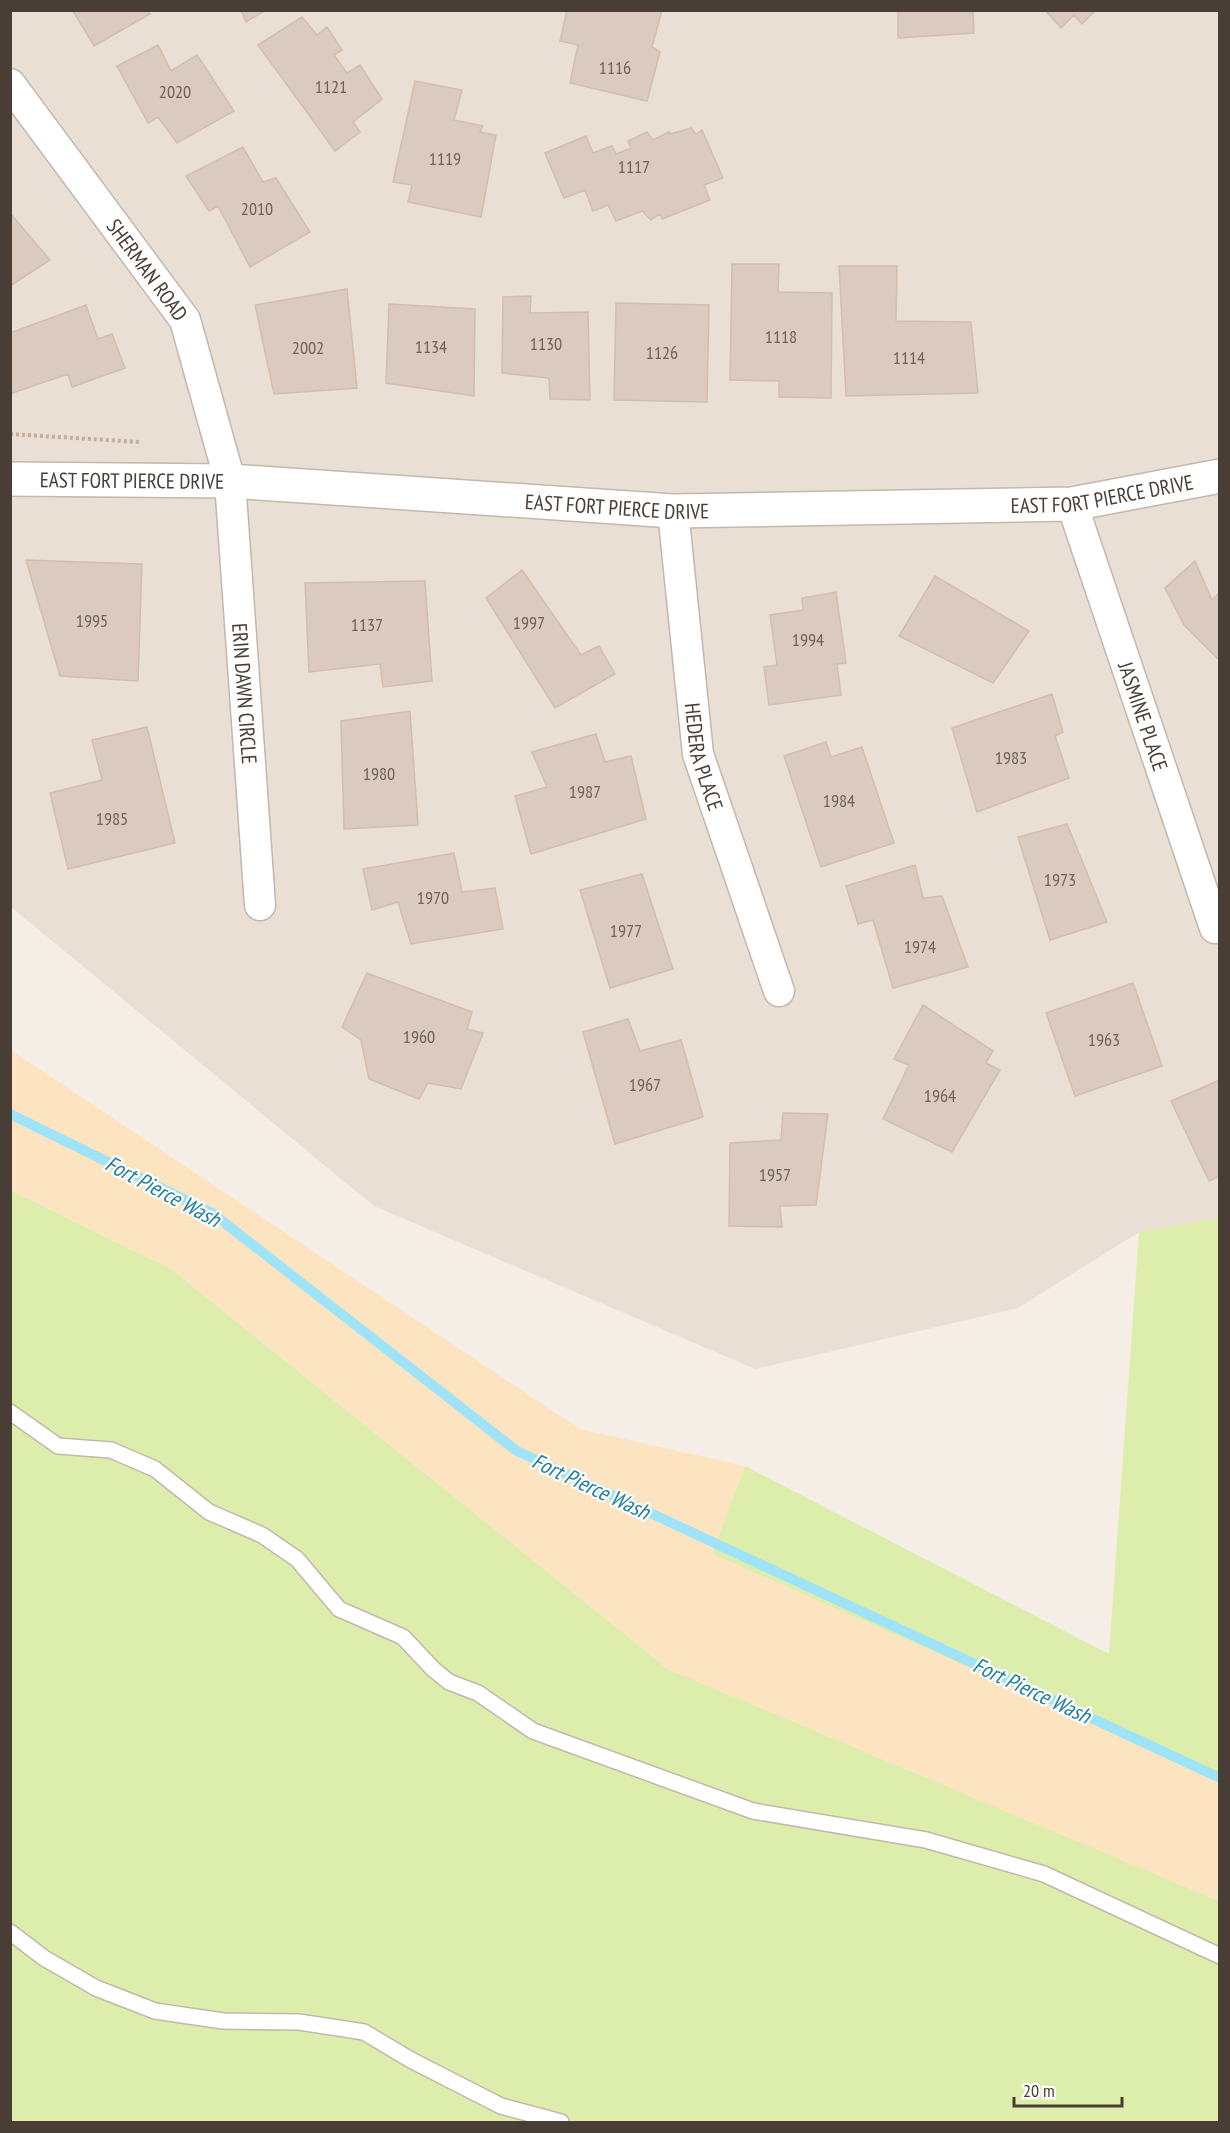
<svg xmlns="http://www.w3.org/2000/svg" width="1230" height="2133" viewBox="0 0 1230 2133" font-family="'PT Sans Narrow',sans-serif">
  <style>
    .residential { fill: #e9dfd5 }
    .green { fill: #dcedac }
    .sand { fill: #fce4c0 }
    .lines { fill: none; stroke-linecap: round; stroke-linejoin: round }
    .stream { stroke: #9ee3f7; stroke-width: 10 }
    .building { fill: #dbcabf; stroke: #d3beae; stroke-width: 1.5 }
    .service-casing { stroke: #c4b7ac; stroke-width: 18 }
    .minor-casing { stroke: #c4b7ac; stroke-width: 33 }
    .tertiary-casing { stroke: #c4b7ac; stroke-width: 36 }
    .path { stroke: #c5ad99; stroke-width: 4; stroke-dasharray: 3 3; stroke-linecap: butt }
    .service { stroke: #fff; stroke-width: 15 }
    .minor { stroke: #fff; stroke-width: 30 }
    .tertiary { stroke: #fff; stroke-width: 33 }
    .labels { text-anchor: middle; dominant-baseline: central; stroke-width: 4.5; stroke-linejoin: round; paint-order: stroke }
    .number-label { font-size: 18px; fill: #6e6158 }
    .street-label { font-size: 21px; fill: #493e35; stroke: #fff }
    .water-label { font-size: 22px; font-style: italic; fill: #207f9c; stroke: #fff }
  </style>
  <rect width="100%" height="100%" fill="#f5eee7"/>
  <path class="residential" d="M10,11h1209v1207l-80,14 -121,76 -263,61 -381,-163 -363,-299z"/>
  <path class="green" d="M10,1190l161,79 497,400 548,230 3,-4v227h-1208z
    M1219,1218v560l-507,-224 33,-88 364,188 30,-422z"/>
  <path class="sand" d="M11,1050l569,379 165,37 -33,88 507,224 1,117 -4,5 -548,-231 -497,-400 -160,-79z"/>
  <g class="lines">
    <path class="stream" d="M10,1114l202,99 305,238 703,327"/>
  </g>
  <path class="building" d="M148,10l2,4 -56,32 -21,-35z
    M241,10h25l-20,12z
    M567,10h95l-10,37 8,5 -13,49 -77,-18 8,-38 -18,-4z
    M898,10h75l1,23 -76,5z
    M1045,10h51l-14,14 -8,-9 -13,13z
    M302,17l15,18 10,-8 15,23 -8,5 13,18 13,-8 22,34 -29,23 7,10 -25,19 -77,-106z
    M158,45l13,26 26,-16 37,56 -57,32 -19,-26 -10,6 -31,-57z
    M415,81l47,9 -8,30 29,6 -3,6 16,3 -15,82 -73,-15 4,-17 -19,-3z
    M691,128l5,6 6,-4 21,48 -19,7 6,15 -48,19 -2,-5 -9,6 -9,-9 -26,10 -8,-16 -15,6 -8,-21 -21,8 -19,-45 41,-17 7,17 19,-7 4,8 15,-6 -3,-7 19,-9 6,8 16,-8 1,2z
    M243,147l20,35 13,-4 34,54 -60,35 -32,-61 -9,5 -23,-35z
    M10,213l40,47 -40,26z
    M732,264h47l-1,28 54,1 -1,105 -52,-1v-16l-49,-1z
    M839,266h58l-1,55 75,1 7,71 -132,3z
    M347,289l10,99 -83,6 -19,-89z
    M531,296l-1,17 58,-1 2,88 -40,-1 -1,-21 -47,-5 1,-76z
    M616,303l93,2 -2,97 -93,-2z
    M389,304l86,5 -1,87 -88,-13z
    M86,305l12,34 14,-5 13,34 -53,19 -4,-13 -58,20v-61z
    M26,560l116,4 -4,117 -78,-5z
    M1195,561l17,39 8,-8v69l-36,-36 -19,-37z
    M522,570l59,85 18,-9 16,28 -60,34 -69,-110z
    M935,576l94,55 -36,52 -94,-47z
    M425,581l7,100 -49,6 -3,-23 -71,8 -4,-89z
    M836,592l10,71 -9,1 4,31 -72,10 -5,-38 13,-2 -7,-50 33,-5 -1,-12z
    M1052,694l11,38 -8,4 14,42 -92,34 -25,-84z
    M410,711l8,114 -74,4 -3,-108z
    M147,727l28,116 -107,26 -18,-76 52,-13 -10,-40z
    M596,734l9,28 26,-6 15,63 -115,35 -16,-58 32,-9 -15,-35z
    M826,742l5,15 31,-10 32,96 -73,24 -37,-111z
    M1067,824l40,98 -57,18 -32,-103z
    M454,853l8,39 33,-4 8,41 -92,15 -13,-42 -26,8 -9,-41z
    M915,865l8,33 19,-2 26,71 -75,21 -20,-68 -15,4 -12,-38z
    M642,874l31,95 -63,19 -30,-98z
    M367,973l105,39 -5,17 16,4 -22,56 -33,-6 -9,16 -50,-20 -8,-39 -19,-13z
    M1133,983l29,83 -87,30 -29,-83z
    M923,1005l70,46 -7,12 14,7 -48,82 -69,-33 26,-54 -15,-6z
    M628,1019l12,32 41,-11 22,77 -88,27 -32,-112z
    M1220,1080v96l-11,5 -38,-80z
    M783,1113l45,1 -12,91 -36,1 2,21 -53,-1 1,-83 51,-3z"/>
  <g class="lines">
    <g class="service-casing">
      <path id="service" d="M10,1412l48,34 53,4 44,19 54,43 53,23 35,24 42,50 64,28 30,32 16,13 29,11 55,38 220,80 173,29 118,34 176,82
        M10,1932l34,26 52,30 59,23 68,10 76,1 65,10 47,28 90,46 60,16"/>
    </g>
    <g class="minor-casing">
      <g id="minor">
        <path id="s1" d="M10,84l175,236 45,161 30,424"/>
        <path id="s2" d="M1072,504l143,424"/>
        <path id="s3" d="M673,511l25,243 81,237"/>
      </g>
    </g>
    <g class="tertiary-casing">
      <g id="tertiary">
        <path id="s4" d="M10,479l220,2 443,30 399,-7 148,-28"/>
      </g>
    </g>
    <path class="path" d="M10,434l129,8"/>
    <use href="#service" class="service"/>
    <use href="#minor" class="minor"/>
    <use href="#tertiary" class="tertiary"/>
  </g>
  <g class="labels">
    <g class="number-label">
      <text x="615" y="67">1116</text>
      <text x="331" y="86">1121</text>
      <text x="175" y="91">2020</text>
      <text x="445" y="158">1119</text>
      <text x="634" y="166">1117</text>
      <text x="257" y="208">2010</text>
      <text x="781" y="336">1118</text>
      <text x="546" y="343">1130</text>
      <text x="431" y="346">1134</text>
      <text x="308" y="347">2002</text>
      <text x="662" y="352">1126</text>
      <text x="909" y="357">1114</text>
      <text x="92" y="620">1995</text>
      <text x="529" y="622">1997</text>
      <text x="367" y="624">1137</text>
      <text x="808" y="639">1994</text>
      <text x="1011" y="757">1983</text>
      <text x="379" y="773">1980</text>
      <text x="585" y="791">1987</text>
      <text x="839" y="800">1984</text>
      <text x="112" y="818">1985</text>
      <text x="1060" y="879">1973</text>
      <text x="433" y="897">1970</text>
      <text x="626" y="930">1977</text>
      <text x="920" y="946">1974</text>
      <text x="419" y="1036">1960</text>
      <text x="1104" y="1039">1963</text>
      <text x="645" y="1084">1967</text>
      <text x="940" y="1095">1964</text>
      <text x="775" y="1174">1957</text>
    </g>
    <g class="street-label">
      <text stroke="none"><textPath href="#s1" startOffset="231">SHERMAN ROAD</textPath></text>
      <text stroke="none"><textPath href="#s4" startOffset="122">EAST FORT PIERCE DRIVE</textPath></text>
      <text stroke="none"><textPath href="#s4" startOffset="1094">EAST FORT PIERCE DRIVE</textPath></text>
      <text stroke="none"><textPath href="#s4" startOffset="608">EAST FORT PIERCE DRIVE</textPath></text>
      <text stroke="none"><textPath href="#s1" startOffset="674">ERIN DAWN CIRCLE</textPath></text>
      <text stroke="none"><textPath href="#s2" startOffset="224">JASMINE PLACE</textPath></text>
      <text stroke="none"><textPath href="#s3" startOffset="248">HEDERA PLACE</textPath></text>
    </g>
    <g class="water-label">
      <text transform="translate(163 1191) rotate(28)">Fort Pierce Wash</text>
      <text transform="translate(591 1486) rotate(25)">Fort Pierce Wash</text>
      <text transform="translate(1032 1690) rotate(25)">Fort Pierce Wash</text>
    </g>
  </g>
  <rect width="1230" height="2133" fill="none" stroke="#493e35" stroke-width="24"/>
  <path d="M1014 2097v9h108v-9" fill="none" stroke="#493e35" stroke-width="3"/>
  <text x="1023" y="2097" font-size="18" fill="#493e35" stroke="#ffffff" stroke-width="4.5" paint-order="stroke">20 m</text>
</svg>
